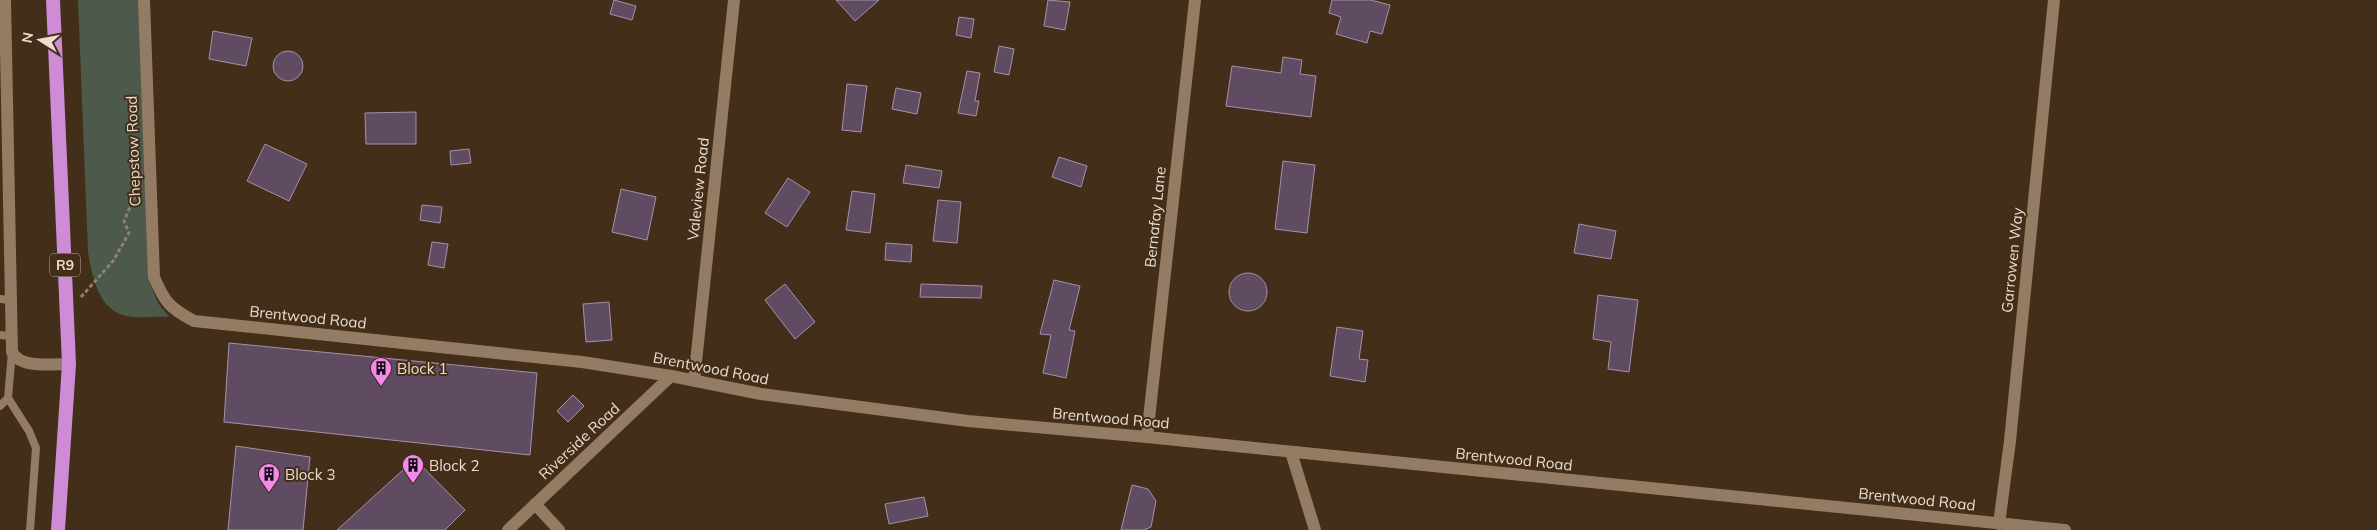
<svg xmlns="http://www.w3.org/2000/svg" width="2377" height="530" viewBox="0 0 2377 530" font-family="Mulish,sans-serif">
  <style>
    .green { fill: #4d594a }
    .building { fill: #5f4c62; stroke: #a691ab }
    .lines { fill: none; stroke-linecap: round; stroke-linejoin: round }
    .path { stroke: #92806f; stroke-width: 3; stroke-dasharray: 4 2.5; stroke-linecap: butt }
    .service { stroke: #947b64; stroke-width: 8 }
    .minor { stroke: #947b64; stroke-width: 12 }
    .trunk { stroke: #cf8cd6; stroke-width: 14 }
    .labels { text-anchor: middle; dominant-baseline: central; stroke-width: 4; stroke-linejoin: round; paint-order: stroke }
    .shield { fill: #432e19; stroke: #b9a899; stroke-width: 1 }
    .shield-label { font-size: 14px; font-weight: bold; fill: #ebddd0 }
    .street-label { font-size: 15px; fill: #ebddd0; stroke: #432e19 }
    .poi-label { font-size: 15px; fill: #ebddd0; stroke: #432e19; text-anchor: start }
  </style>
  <rect width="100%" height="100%" fill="#432e19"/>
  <path class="green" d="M78,0h61l10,281 9,22 11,14c-13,-1 -30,2 -43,-1 -28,-6 -34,-41 -38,-64z"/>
  <path class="building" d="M614,0l22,6 -4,14 -22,-6z
    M836,0h43l-24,21z
    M1048,0l22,2 -5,28 -21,-4z
    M1332,0h39l19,5 -8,29 -12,-3 -3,12 -31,-9 5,-17 -12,-4z
    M959,17l15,2 -3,19 -15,-3z
    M213,31l39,7 -6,28 -37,-7z
    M999,46l15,3 -5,26 -15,-3z
    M273 66a15 15 0 1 1 30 0a15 15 0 1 1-30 0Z
    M1283,57l19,3 -2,14 16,2 -5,41 -85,-11 6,-40 49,7z
    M967,71l13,2 -5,28h4l-3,15 -18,-3z
    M847,84l20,2 -6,46 -19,-2z
    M896,88l25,5 -4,21 -25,-5z
    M416,112v32h-50l-1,-31z
    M265,144l42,20 -18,37 -42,-20z
    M469,149l2,14 -20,2 -1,-14z
    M1059,157l28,9 -6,21 -29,-10z
    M1283,161l32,4 -8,68 -32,-4z
    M906,165l36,6 -3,17 -36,-5z
    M788,178l22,14 -23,35 -22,-14z
    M621,189l35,8 -9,43 -35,-8z
    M852,191l23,3 -5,39 -24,-3z
    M938,200l23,2 -4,41 -24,-2z
    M422,205l20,2 -2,16 -20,-3z
    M1579,224l37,7 -5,28 -37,-6z
    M432,242l16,2 -4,24 -16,-3z
    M886,243l26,2 -1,17 -26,-2z
    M1229 292a19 19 0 1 1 38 0a19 19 0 1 1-38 0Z
    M1054,280l26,6 -11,44 6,1 -9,47 -23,-5 8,-38 -11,-1z
    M785,284l30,38 -20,17 -30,-39z
    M921,284l61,2 -1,12 -61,-1z
    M1598,295l40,5 -9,72 -21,-3 3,-27 -18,-3z
    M609,302l3,38 -26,2 -3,-38z
    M1337,327l26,4 -4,28 9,1 -3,22 -35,-6z
    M229,343l308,30 -7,82 -306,-33z
    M573,395l11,11 -16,16 -11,-11z
    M236,446l74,11 -7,73h-75z
    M415,459l50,51 -20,20h-108z
    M1132,485l16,4 8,12 -5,26 -7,3h-23z
    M924,497l4,19 -39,8 -4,-20z"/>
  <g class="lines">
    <path class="path" d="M81,297l32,-36 16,-28 -5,-12 12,-28"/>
    <path class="service" d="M0,299l11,1
      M0,335l11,1
      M8,398l21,33 7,17 -6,82
      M0,406l8,-8 4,-46"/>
    <path class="minor" d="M5,0l7,352c9,17 39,12 57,12
      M144,0l10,277c11,26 16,31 40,44l388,41 89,14 90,18 207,27 179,16 918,93
      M694,381l40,-381
      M1147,437l48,-437
      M1291,452l24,78
      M535,504l24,26
      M1999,524l11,-83 44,-441
      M508,530l163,-154"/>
    <path class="trunk" d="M53,0l16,364 -11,166"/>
  </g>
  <defs>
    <g id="building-pin" transform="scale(1.125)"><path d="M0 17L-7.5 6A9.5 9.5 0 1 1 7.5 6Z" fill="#f688ed" stroke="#432e19"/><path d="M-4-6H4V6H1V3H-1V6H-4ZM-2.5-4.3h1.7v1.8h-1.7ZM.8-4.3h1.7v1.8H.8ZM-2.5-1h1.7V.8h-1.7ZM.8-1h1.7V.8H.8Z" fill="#111"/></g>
  </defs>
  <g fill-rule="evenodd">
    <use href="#building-pin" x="381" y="368"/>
    <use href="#building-pin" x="413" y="465"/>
    <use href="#building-pin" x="269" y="474"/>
  </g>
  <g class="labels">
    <rect class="shield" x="50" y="253.5" width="30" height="23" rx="4"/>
    <g class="shield-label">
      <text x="65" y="265">R9</text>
    </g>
    <g class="street-label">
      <text transform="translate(133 151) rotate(-92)">Chepstow Road</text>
      <text transform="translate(698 189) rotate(-84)">Valeview Road</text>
      <text transform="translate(1155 217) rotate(-84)">Bernafay Lane</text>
      <text transform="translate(2012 260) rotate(-84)">Garrowen Way</text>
      <text transform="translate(308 317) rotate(6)">Brentwood Road</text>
      <text transform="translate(711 368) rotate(11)">Brentwood Road</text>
      <text transform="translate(1111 418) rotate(5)">Brentwood Road</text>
      <text transform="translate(579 441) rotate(-43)">Riverside Road</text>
      <text transform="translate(1514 459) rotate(6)">Brentwood Road</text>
      <text transform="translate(1917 499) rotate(6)">Brentwood Road</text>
    </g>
    <g class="poi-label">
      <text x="397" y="368">Block 1</text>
      <text x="429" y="465">Block 2</text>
      <text x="285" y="474">Block 3</text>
    </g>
  </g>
  <g transform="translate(40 40) rotate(281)" stroke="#432e19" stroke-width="4" paint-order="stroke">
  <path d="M0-4L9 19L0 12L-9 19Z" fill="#ebddd0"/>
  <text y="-8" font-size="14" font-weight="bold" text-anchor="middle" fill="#ebddd0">N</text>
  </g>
</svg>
